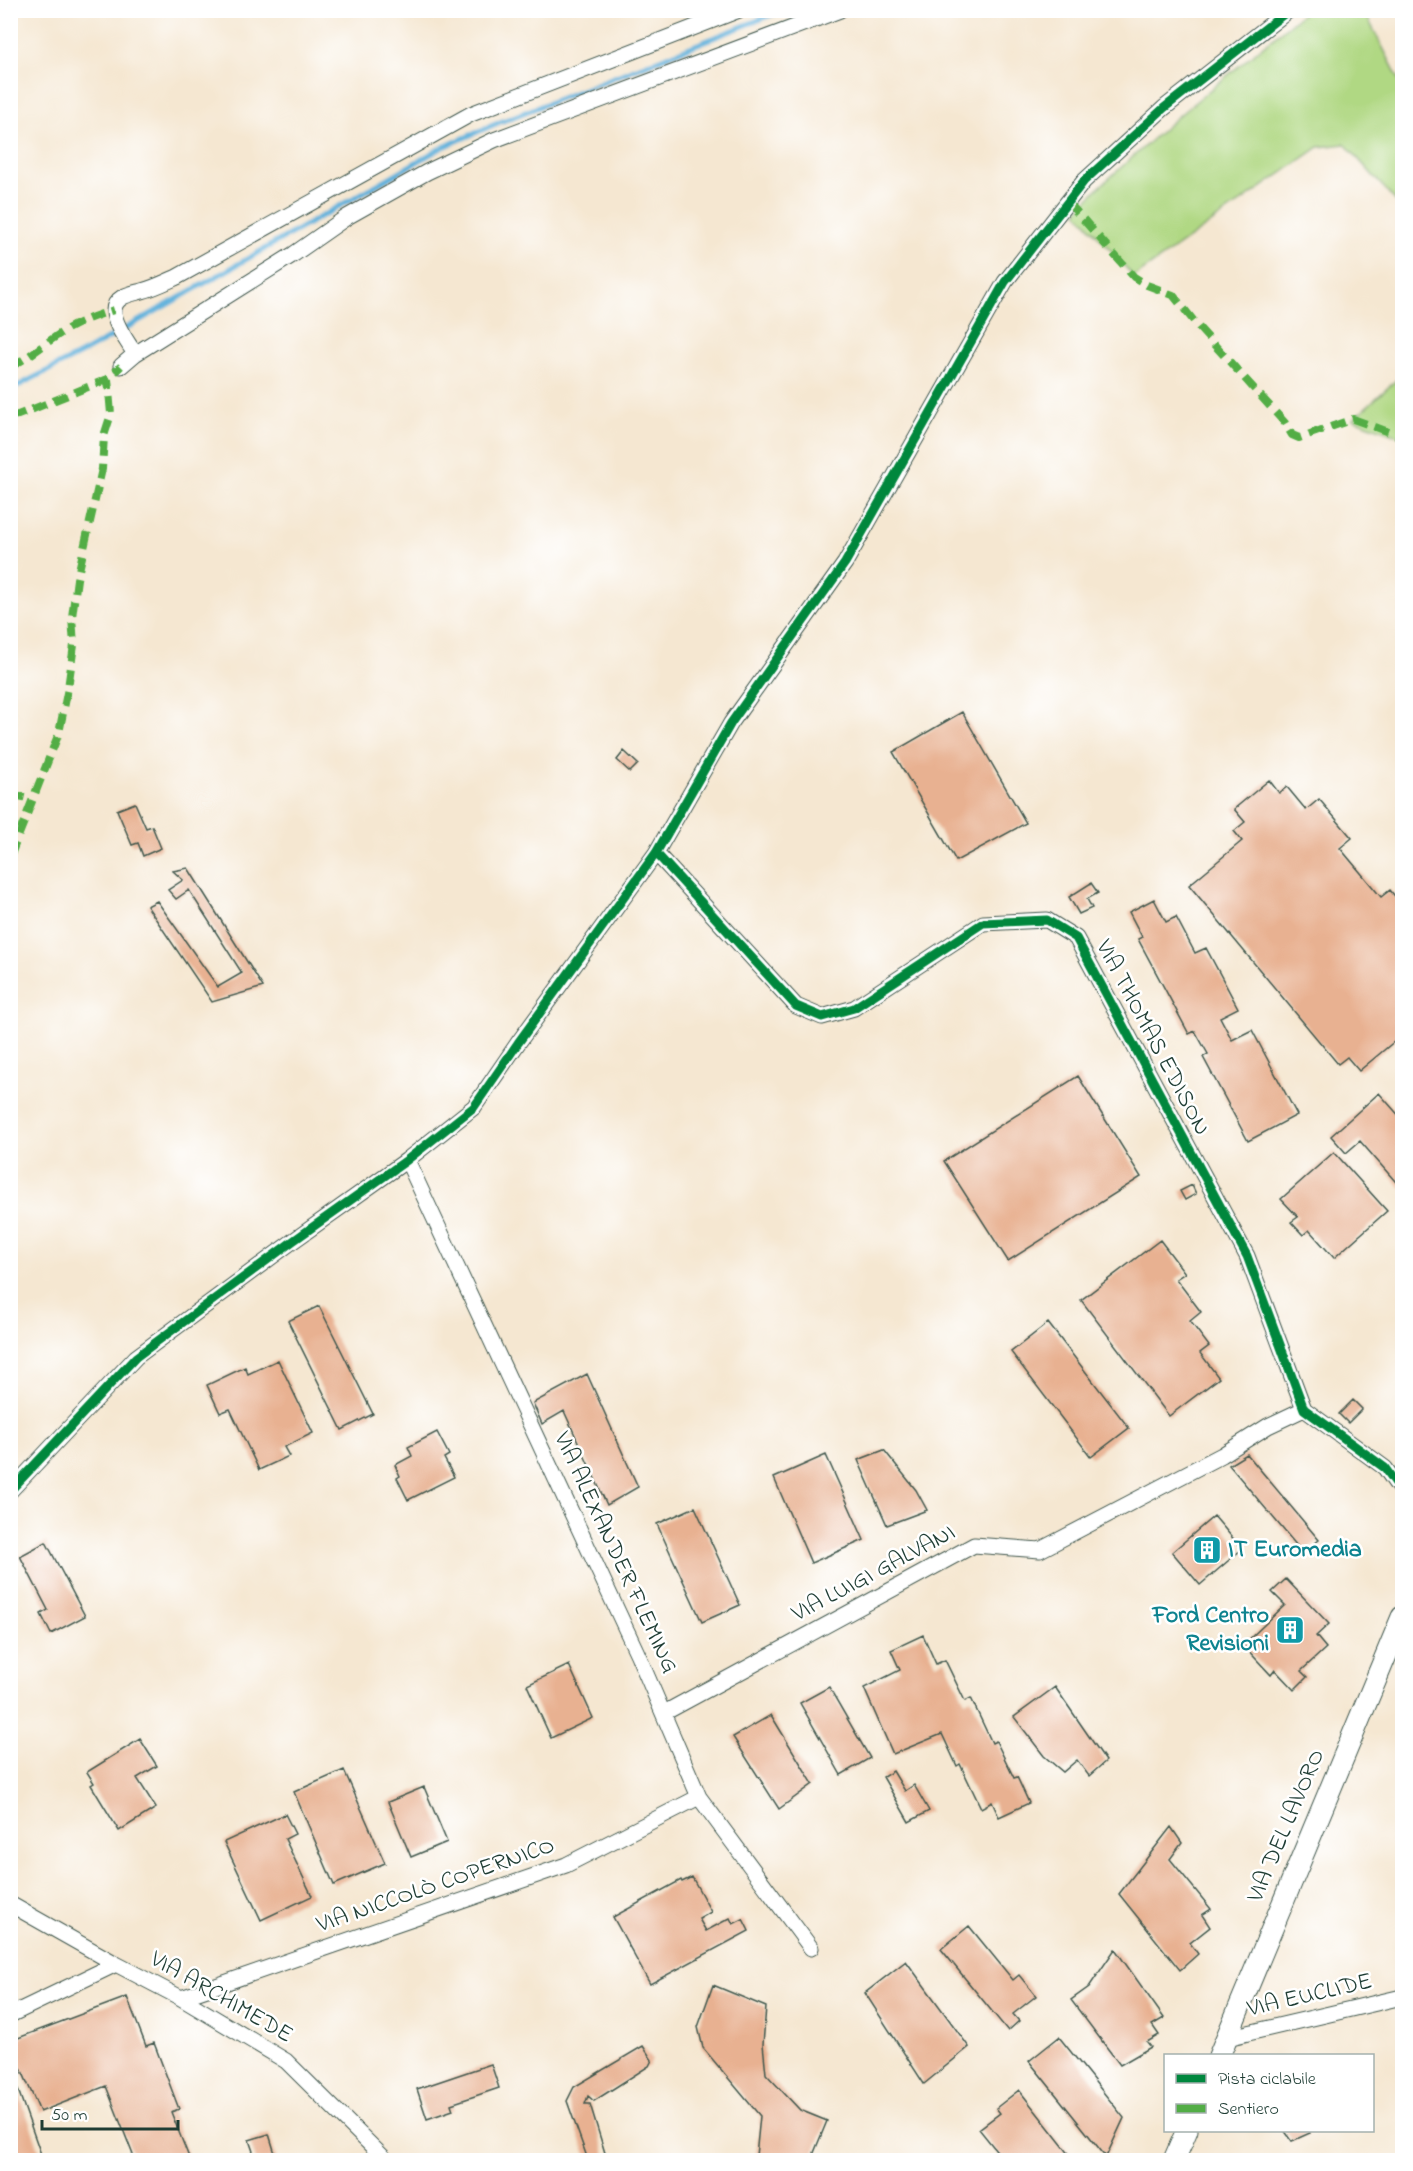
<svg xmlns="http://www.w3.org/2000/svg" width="1413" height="2171" viewBox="0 0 1413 2171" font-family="'Indie Flower',sans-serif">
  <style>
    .green { fill: #b0d883; stroke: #688a5c; stroke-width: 1.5 }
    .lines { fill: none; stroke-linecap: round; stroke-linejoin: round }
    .stream { stroke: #5fb1db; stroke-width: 5 }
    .building { fill: #e8b191 }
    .minor-casing { stroke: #3f564c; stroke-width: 17 }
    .secondary-casing { stroke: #3f564c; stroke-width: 23 }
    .minor { stroke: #fff; stroke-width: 15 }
    .secondary { stroke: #fff; stroke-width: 21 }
    .quiet { stroke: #52ad45; stroke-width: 8; stroke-dasharray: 15 8; stroke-linecap: butt }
    .cycleway-casing { stroke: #fff; stroke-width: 13 }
    .cycleway { stroke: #00873e; stroke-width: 9 }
    .labels { text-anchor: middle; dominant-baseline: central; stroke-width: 5; stroke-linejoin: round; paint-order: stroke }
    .street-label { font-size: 24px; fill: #1f3d34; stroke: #fff }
    .culture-label { font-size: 24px; font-weight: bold; fill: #0d838f; stroke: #fff; text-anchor: start }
  </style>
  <rect width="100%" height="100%" fill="#fff"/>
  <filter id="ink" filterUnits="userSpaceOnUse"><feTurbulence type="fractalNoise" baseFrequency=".0167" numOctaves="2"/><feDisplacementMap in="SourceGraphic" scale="12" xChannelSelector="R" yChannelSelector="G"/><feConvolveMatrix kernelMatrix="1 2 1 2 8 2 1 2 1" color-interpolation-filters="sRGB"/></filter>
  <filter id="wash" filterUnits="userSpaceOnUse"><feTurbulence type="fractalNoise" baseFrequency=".008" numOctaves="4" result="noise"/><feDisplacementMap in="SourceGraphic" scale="24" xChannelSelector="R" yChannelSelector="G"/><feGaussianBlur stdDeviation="1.35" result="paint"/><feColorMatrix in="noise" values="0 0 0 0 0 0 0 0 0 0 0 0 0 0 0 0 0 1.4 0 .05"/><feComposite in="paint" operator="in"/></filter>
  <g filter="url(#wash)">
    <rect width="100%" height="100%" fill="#f5e7d1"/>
    <path class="green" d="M1307,10l57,1 38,74v123l-57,-64 -26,3 -185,130 -57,-65 18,-21 82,-74z
      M1402,375v62l-49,-18z"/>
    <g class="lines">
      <path class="stream" d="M10,390l78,-40 353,-202 59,-26 284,-112"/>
    </g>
    <g id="blocks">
      <path class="building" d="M962,712l64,111 -70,38 -63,-109z
        M624,751l14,13 -8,8 -13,-12z
        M1269,780l10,13 8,-6 19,23 13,-11 33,39 -12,10 41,49 9,-7 12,15v130l-43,36 -12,-14 -9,7 -149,-179 53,-44 -8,-10 11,-9 -11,-13z
        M135,803l11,25 6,-2 9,22 -18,8 -5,-13 -6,2 -15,-35z
        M188,868l75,119 -51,15 -65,-96 10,-5 61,86 24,-14 -53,-83 -13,9 -8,-9 15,-10 -10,-9z
        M1091,883l7,10 -11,6 5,9 -13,6 -10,-17z
        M1154,899l12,23 10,-5 19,36 11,-5 32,60 -18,9 12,23 20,-10 45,85 -49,26 -45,-84 5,-3 -13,-23 -6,3 -51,-95 4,-2 -13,-25z
        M1078,1076l63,101 -133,84 -64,-100z
        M1379,1093l23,26v70l-42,-48 -14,12 -15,-17z
        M1334,1152l53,59 -53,47 -25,-28 -6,5 -12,-13 7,-5 -17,-18z
        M1192,1185l4,9 -11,6 -5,-9z
        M1160,1240l25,33 -9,6 25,33 -11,9 19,25 -9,7 19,25 -50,38 -88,-116z
        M319,1306l54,108 -31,16 -54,-109z
        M1048,1323l81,105 -38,29 -80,-105z
        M278,1360l35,73 -29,14 5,9 -30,14 -29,-61 -10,4 -13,-28 38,-18 3,7z
        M587,1374l51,113 -31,18 -43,-94 -22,13 -9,-21z
        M1353,1400l9,9 -14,14 -9,-9z
        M437,1432l12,23 -5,3 10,19 -46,23 -11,-22 3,-2 -5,-11 17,-9 -4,-9z
        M884,1450l32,40 11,20 -40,15 -29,-65z
        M1247,1454l72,86 -16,13 -74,-88z
        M826,1455l38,85 -53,23 -37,-85z
        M695,1507l45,98 -38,17 -45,-98z
        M1214,1516l28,33 -42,36 -28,-33z
        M46,1542l39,74 -34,18 -10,-20 7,-4 -28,-54z
        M1286,1579l43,45 -13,12 10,12 -25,23 6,6 -13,13 -19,-20 -4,5 -28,-30 42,-40 -13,-13z
        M923,1635l13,29 9,-4 20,41 6,-3 21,45 4,-2 18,37 3,-1 12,26 -30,14 -7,-15 -11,6 -21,-44 -3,2 -15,-32 -49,20 -29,-66 36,-18 -9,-20z
        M569,1665l24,53 -42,20 -24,-53z
        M829,1687l41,71 -29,17 -41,-72z
        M1055,1687l51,74 -17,15 -12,-16 -14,12 -19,-16 -30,-39z
        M771,1715l42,69 -34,25 -46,-72z
        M140,1739l17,27 -20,12 19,30 -37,23 -28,-46 3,-2 -7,-11z
        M344,1770l41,93 -51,22 -40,-93z
        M893,1771l12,20 9,-6 15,26 -20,11 -26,-45z
        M424,1787l23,55 -36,15 -23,-55z
        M285,1814l10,20 -10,5 27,57 -51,24 -37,-78z
        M1171,1827l11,16 -12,16 41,50 -9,6 8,12 -20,16 8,11 -18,16 -61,-76z
        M692,1877l19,35 -12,7 7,12 24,-13 3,6 10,-5 6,12 -99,53 -37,-67 68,-37 1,2z
        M969,1926l44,54 6,-5 17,21 -23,18 6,7 -11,10 -67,-82z
        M1115,1949l49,69 -12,7 7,10 -12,7 4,5 -31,18 -49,-65 18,-13z
        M906,1961l63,86 -45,37 -59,-91z
        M713,1985l53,22 -3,37 3,30 34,36 27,11 -16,39h-30l-25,-4 4,-40 -57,-68 -5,-21z
        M127,1997l19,49 8,-3 25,66 -8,3 19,48h-55l-29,-74 -66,26 -30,-69v-2z
        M1059,2037l65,81 -18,39 -77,-96z
        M643,2046l9,14 -3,6 -55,35 -6,-5 -3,8h5l15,49 11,7h-28l-21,-59 7,-14z
        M491,2064l8,24 -48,16 2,6 -26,9 -10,-30z
        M10,2070h1l32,90h-33z
        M1019,2090l55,70h-70l-25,-31 21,-16 -4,-5z
        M1284,2130h24l2,3 -18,8z
        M269,2134l8,26h-21l-7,-20z"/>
    </g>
  </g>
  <g filter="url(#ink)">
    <use href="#blocks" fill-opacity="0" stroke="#3f564c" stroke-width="1.5"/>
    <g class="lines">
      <g class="minor-casing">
        <path id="minor" d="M135,354c-7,-12 -21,-29 -21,-43 0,-15 17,-17 28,-20 12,-3 24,-9 35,-14l294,-163 268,-104
          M121,366l14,-12 159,-100 53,-37 80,-45 67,-32 346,-130
          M656,853l140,153 26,11 32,-9 129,-85 64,-3 29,18 171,318 57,153 81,59 17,24
          M407,1160l231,495 61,142 112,151
          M10,1491l126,-134 157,-116 114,-81 67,-53 44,-64 138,-190 75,-130 114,-160 160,-281 79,-101 80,-73 125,-98
          M664,1713l310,-168 66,5 182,-95 46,-29 36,-17
          M10,1904l106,60 65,34 105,63 100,99
          M181,1998l385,-133 133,-68
          M10,2015l106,-51
          M1227,2038l175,-41"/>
      </g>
      <g class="secondary-casing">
        <path id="secondary" d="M1219,2056l183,-439
          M1174,2160l13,-30"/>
      </g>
      <use href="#minor" class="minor"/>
      <use href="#secondary" class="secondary"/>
      <path class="quiet" d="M1068,202l66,75 13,8 26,10 28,35 84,93 7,12 7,3 54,-19 49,18
        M10,367c18,-9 32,-21 48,-32 17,-12 36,-19 56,-25
        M10,416l8,-1 90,-36 13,-13
        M10,794l22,5
        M10,857l49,-124 9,-45 6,-43 -2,-28 5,-38 25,-110 2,-33 7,-22 -3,-35"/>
      <g class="cycleway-casing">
        <path id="cycleway" d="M656,853l140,153 26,11 32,-9 129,-85 64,-3 29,18 171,318 57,153 81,59 17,24
          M10,1491l126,-134 157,-116 114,-81 67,-53 44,-64 138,-190 75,-130 114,-160 160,-281 79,-101 80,-73 125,-98"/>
      </g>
      <use href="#cycleway" class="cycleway"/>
    </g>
  </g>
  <defs>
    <g id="building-square" transform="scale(1.5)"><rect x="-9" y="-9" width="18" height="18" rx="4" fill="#0f9aa8" stroke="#fff"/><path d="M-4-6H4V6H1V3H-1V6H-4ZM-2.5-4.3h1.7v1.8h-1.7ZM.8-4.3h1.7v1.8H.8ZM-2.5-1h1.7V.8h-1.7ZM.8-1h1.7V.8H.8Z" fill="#fff"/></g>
  </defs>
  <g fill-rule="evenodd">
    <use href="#building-square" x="1207" y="1550"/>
    <use href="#building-square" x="1290" y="1630"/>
  </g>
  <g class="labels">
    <g class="street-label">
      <text transform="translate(1152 1038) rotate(62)">VIA THOMAS EDISON</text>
      <text transform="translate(615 1553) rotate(65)">VIA ALEXANDER FLEMING</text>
      <text transform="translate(874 1574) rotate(-28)">VIA LUIGI GALVANI</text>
      <text transform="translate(1287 1826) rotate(-67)">VIA DEL LAVORO</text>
      <text transform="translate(436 1886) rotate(-19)">VIA NICCOLÒ COPERNICO</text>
      <text transform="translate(1310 1996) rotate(-13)">VIA EUCLIDE</text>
      <text transform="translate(221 1998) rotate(30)">VIA ARCHIMEDE</text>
    </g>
    <g class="culture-label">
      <text x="1228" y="1550">IT Euromedia</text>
      <text x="1269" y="1616" text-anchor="end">Ford Centro<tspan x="1269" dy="28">Revisioni</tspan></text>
    </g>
  </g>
  <rect width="1413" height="2171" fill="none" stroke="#fff" stroke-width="36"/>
  <rect x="1164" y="2054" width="210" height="78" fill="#ffffff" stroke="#a5b1ae" stroke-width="1.5"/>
  <rect x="1176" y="2074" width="30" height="9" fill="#00873e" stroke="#a5b1ae" stroke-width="1.5"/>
  <text x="1218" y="2084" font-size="18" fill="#1f3d34">Pista ciclabile</text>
  <rect x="1176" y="2104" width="30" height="9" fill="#52ad45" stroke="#a5b1ae" stroke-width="1.5"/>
  <text x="1218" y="2114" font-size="18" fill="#1f3d34">Sentiero</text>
  <path d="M42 2120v9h136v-9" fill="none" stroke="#1f3d34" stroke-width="3"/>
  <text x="51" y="2120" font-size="18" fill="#1f3d34" stroke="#ffffff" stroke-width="4.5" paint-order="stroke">50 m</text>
</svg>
